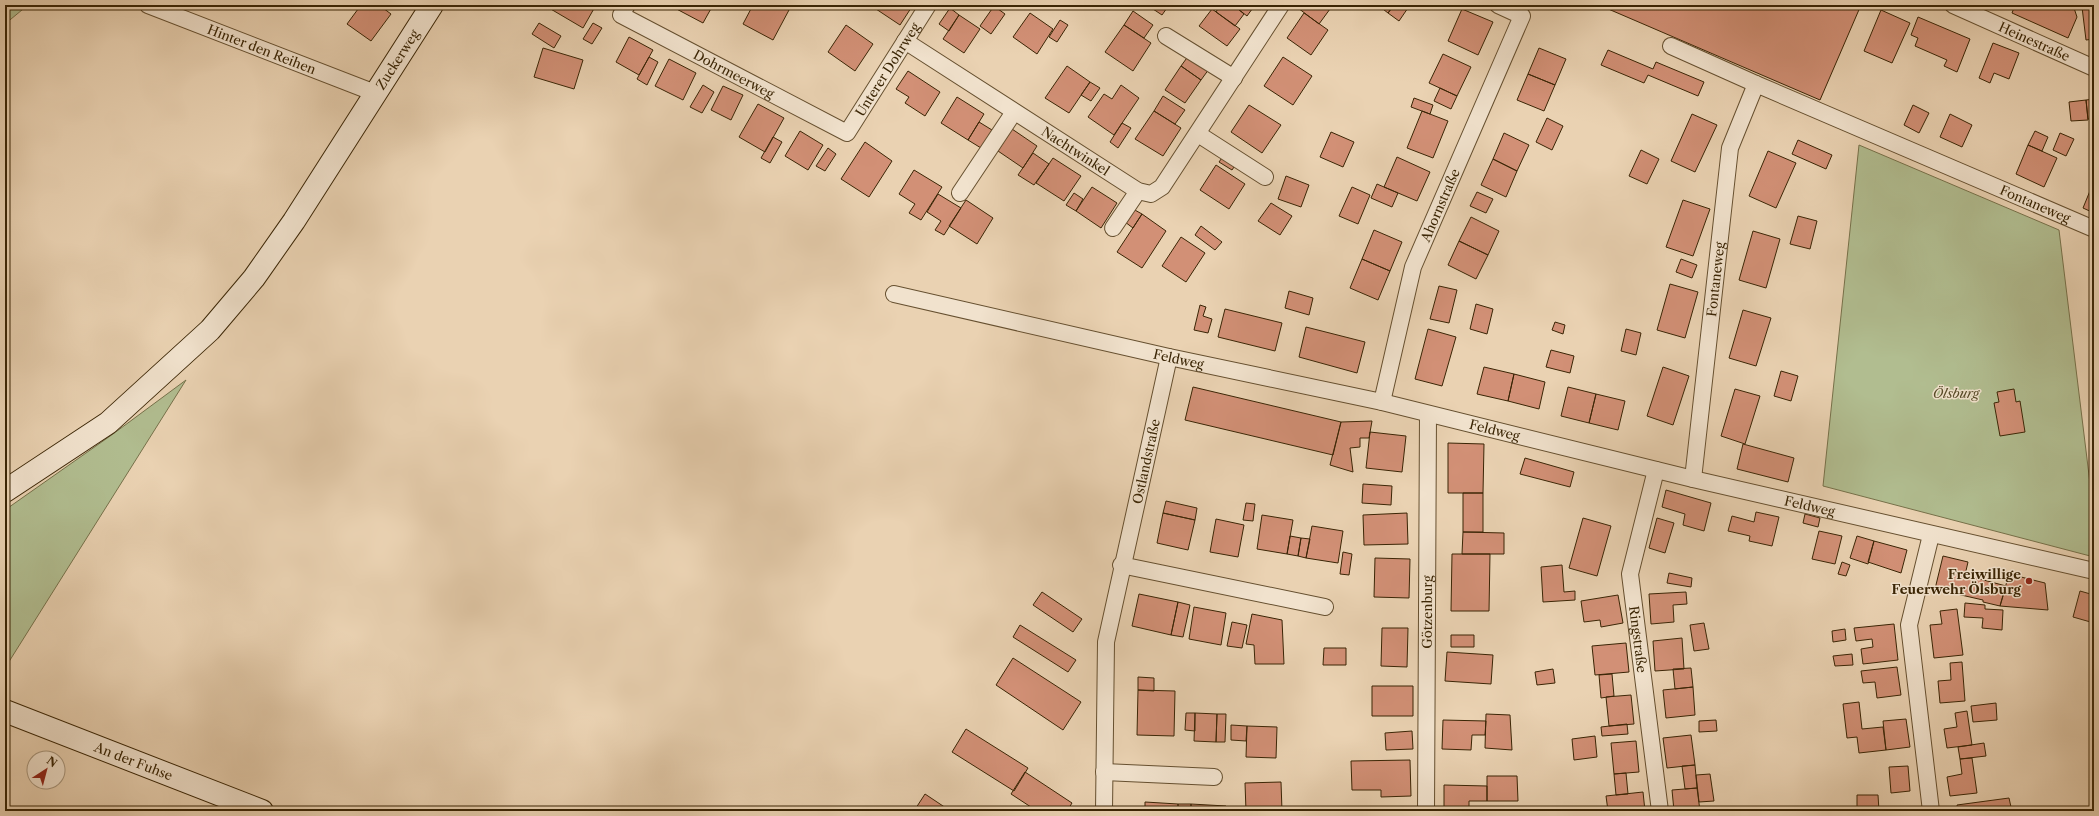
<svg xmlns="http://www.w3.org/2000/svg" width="2099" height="816" viewBox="0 0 2099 816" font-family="'Libre Caslon Text',serif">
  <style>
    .green { fill: #b1bd90; stroke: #76714a }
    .building { fill: #d29076; stroke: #3a2505 }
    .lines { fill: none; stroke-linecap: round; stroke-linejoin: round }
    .street-casing { stroke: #665030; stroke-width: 18 }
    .secondary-casing { stroke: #3a2505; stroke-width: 24 }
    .street { stroke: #f1e2cd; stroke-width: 16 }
    .secondary { stroke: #f1e2cd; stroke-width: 22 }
    .poi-dot { fill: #8f2418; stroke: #f1e2cd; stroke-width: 1.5 }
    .labels { text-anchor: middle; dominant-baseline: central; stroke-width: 3; stroke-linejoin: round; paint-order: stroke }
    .street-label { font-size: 13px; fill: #3a2505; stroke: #f1e2cd }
    .park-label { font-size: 13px; font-style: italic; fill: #584b28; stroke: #f1e2cd }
    .poi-label { font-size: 13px; font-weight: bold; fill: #3a2505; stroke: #f1e2cd; text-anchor: end }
  </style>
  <rect width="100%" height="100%" fill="#ead2b2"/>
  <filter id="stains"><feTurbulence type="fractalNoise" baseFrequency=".005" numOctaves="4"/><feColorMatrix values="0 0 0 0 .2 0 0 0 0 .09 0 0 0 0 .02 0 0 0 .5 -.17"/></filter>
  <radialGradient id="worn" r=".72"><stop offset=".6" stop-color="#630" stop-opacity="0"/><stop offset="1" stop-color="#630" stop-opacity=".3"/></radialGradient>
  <path class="green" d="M5,5h23l-23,19z
    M1859,145l200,85 35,286v41l-271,-71z
    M186,380l-181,288v-158l108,-76z"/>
  <path class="building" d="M361,5h18l12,9 -20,27 -24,-17z
    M551,5h45l-13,23 -34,-20z
    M669,5h44l-10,18z
    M753,5h28l8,5 -16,30 -30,-16z
    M870,5h43l-13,20z
    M1147,5h22l-7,10z
    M1220,5h13l11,9 -9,12 -19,-14z
    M1233,5h22l-8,11z
    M1300,5h24l6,4 -11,15 -21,-16z
    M1380,5h14l-6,8 -9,-7z
    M1394,5h16l-11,16 -11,-8z
    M1599,5h262l-41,95z
    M2015,5h58l4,12 -9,21 -56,-25z
    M2094,5v34l-8,1 -4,-33z
    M994,6l11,8 -14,20 -11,-8z
    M950,8l9,7 -10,16 -10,-7z
    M1212,9l28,20 -13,17 -28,-20z
    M1462,9l31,13 -15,33 -30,-14z
    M1881,10l29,13 -18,40 -28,-12z
    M1133,11l20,14 -9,13 -20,-13z
    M1030,13l23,16 -16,25 -24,-17z
    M1304,13l24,17 -17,25 -24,-17z
    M959,15l21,14 -16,24 -21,-14z
    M1918,17l52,22 -13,33 -13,-6 3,-6 -32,-14 3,-8 -7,-3z
    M1060,20l8,5 -11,17 -8,-5z
    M539,23l22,13 -7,12 -22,-14z
    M593,23l9,5 -10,16 -9,-5z
    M846,25l27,19 -18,27 -27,-19z
    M1124,25l27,18 -18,28 -28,-19z
    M629,37l24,13 -14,25 -23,-13z
    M1993,43l26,10 -10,26 -15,-6 -4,10 -11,-5z
    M543,48l40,12 -9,29 -40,-12z
    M1539,48l27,11 -11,26 -27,-11z
    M1608,50l45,19 3,-7 48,20 -6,14 -50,-21 -4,8 -43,-18z
    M1443,54l28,13 -14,29 -28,-13z
    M1189,55l20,14 -8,11 -20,-14z
    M649,57l9,5 -11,23 -10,-6z
    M1283,57l29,19 -19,29 -29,-19z
    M669,59l27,14 -13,27 -28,-14z
    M1067,66l23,16 -21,31 -24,-15z
    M1181,66l20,14 -16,23 -20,-13z
    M908,71l32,21 -15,24 -20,-13 4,-6 -13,-8z
    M1528,74l27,11 -11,26 -27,-11z
    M1090,82l10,6 -9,13 -10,-6z
    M703,85l11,7 -12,21 -12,-6z
    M1121,85l18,13 -25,37 -26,-18 16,-23 8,5z
    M723,86l20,9 -12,25 -20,-10z
    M1440,88l17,8 -6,13 -17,-8z
    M1163,96l22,14 -10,14 -21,-13z
    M957,97l27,17 -16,26 -27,-17z
    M1414,98l19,7 -3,9 -19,-7z
    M2094,99v20h-6l-2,-19z
    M2086,100l2,20 -17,1 -2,-19z
    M758,104l26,14 -19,34 -26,-15z
    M1249,105l32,20 -19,28 -31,-21z
    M1913,105l16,8 -10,20 -15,-8z
    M1154,111l27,17 -18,28 -28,-17z
    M1422,111l26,10 -15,37 -26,-10z
    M1692,114l25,11 -22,47 -24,-11z
    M1950,114l22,11 -10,22 -22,-10z
    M1547,118l16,8 -11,24 -16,-8z
    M979,122l13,8 -11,18 -13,-8z
    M1122,123l9,5 -13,20 -8,-6z
    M1012,129l25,17 -14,22 -25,-17z
    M800,131l23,14 -15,25 -23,-14z
    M2035,131l13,6 -6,14 -14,-6z
    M1331,132l23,10 -11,25 -23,-10z
    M1504,133l25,12 -12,26 -24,-12z
    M2060,133l14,6 -8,17 -13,-6z
    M773,137l9,5 -12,21 -9,-5z
    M1798,140l34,15 -6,14 -34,-15z
    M865,142l27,19 -23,36 -28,-18z
    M2028,145l29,13 -13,29 -28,-13z
    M828,148l8,6 -11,17 -9,-5z
    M1641,150l18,9 -12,25 -18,-8z
    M1768,151l28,12 -20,45 -27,-12z
    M1033,153l16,11 -15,21 -16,-10z
    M1224,155l12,9 -4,6 -13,-8z
    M1397,157l33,15 -13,29 -33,-14z
    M1053,158l28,18 -17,25 -28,-18z
    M1493,159l24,12 -11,26 -25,-12z
    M1216,165l29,19 -16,25 -29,-19z
    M914,170l28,17 -21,33 -12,-7 6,-9 -16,-10z
    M1286,176l23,9 -8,22 -23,-8z
    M2094,181v32l-11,-5z
    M1377,184l21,9 -6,14 -21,-9z
    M1092,187l25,16 -16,25 -25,-17z
    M1352,187l18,8 -12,29 -19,-8z
    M1477,192l16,7 -7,14 -16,-7z
    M1074,193l9,6 -7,12 -10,-6z
    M938,194l23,14 -17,27 -9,-5 6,-9 -14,-9z
    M966,200l27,18 -16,26 -28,-18z
    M1683,200l27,9 -17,47 -27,-9z
    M1271,203l21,13 -12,19 -22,-14z
    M1133,209l9,5 -9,14 -8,-6z
    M1142,214l24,17 -24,37 -25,-16z
    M1798,216l19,5 -7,28 -20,-5z
    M1471,217l28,14 -11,24 -29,-14z
    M1201,226l21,16 -7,8 -20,-15z
    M1374,230l28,12 -12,29 -28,-12z
    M1753,231l27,8 -14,49 -27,-8z
    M1181,237l24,16 -19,29 -24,-16z
    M1459,241l29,14 -12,24 -28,-14z
    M1362,259l28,12 -12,29 -28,-12z
    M1681,259l16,6 -5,13 -16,-6z
    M1670,284l28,8 -13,46 -28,-8z
    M1439,286l18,4 -8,33 -19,-4z
    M1289,291l24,7 -4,17 -24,-7z
    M1476,304l17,5 -6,25 -17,-5z
    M1200,305l6,2 -3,9 9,3 -4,14 -14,-3z
    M1225,309l57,14 -7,28 -57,-14z
    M1743,310l28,8 -15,48 -27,-8z
    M1555,322l10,3 -2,9 -11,-4z
    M1306,327l59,15 -8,31 -58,-16z
    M1428,329l28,8 -14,49 -27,-7z
    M1626,329l15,4 -5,22 -15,-4z
    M1551,350l23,6 -4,17 -24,-6z
    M1484,367l30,7 -6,27 -31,-7z
    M1663,367l26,9 -16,49 -26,-9z
    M1781,371l17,5 -7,25 -17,-5z
    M1514,374l31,8 -6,27 -31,-8z
    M1193,387l148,35 -8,33 -148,-35z
    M1568,387l28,7 -7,29 -28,-7z
    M1735,389l25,7 -15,48 -24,-8z
    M2014,389l2,13 4,-1 5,31 -25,4 -6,-33 5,-1 -2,-10z
    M1596,394l29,7 -7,29 -29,-7z
    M1372,421l-3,17h-9v9l-10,1 3,24 -23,-7 11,-43z
    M1370,432l36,4 -4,36 -36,-4z
    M1448,443l36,1 -1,49h-35z
    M1743,444l51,14 -6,24 -51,-13z
    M1525,458l49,14 -4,15 -50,-13z
    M1363,484l29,2 -1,19 -29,-2z
    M1666,490l45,13 -7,28 -21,-6 2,-11 -23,-7z
    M1463,493h20v39h-20z
    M1166,501l31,7 -2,12 -32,-7z
    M1246,503l9,1 -2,17 -10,-1z
    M1756,512l23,5 -7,29 -23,-5 1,-5 -22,-5 4,-15 22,6z
    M1163,513l32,7 -7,30 -31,-7z
    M1407,513l1,31 -44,1 -1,-30z
    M1805,514l15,4 -2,9 -15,-4z
    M1262,515l31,5 -6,34 -30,-5z
    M1583,518l28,8 -14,50 -28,-8z
    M1657,518l17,5 -9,30 -16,-5z
    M1216,519l28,6 -6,32 -28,-5z
    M1312,526l31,5 -5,32 -32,-5z
    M1819,531l23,5 -7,28 -23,-5z
    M1463,532l41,1v21h-42z
    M1290,536l11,2 -3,18 -11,-2z
    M1857,536l17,5 -6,23 -18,-6z
    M1301,538l9,1 -4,19 -8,-2z
    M1874,541l33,9 -6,23 -33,-11z
    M1343,552l9,2 -3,21 -9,-1z
    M1452,554h38l-1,57h-38z
    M1943,556l25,6 -3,13 41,11 -6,20 -17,-4v-2l-48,-11z
    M1375,558l35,1 -1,39 -35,-1z
    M1842,562l8,3 -4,11 -8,-2z
    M1562,565l2,27 11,-1v9l-32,2 -2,-35z
    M1669,573l23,5 -1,9 -24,-4z
    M2009,574l36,9 3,27 -48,-4z
    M2080,591l14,4v28l-21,-6z
    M1042,592l40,27 -9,13 -40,-27z
    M1686,592l1,12 -14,1 1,17 -23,2 -2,-30z
    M1139,594l39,8 -7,33 -39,-9z
    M1618,595l5,28 -22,4 -1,-7 -16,2 -3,-21z
    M1178,602l12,3 -7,32 -12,-2z
    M1965,603l20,2v4l18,1 -1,20 -20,-2 1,-10 -19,-1z
    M1194,607l32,6 -5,32 -32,-6z
    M1957,609l6,46 -29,3 -4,-33 12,-1 -2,-13z
    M1252,614l30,6 2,44h-29l-1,-19 -8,-1z
    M1232,622l15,3 -5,23 -15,-2z
    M1704,623l5,26 -15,2 -4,-26z
    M1894,624l4,36 -35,4 -2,-15 12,-2 -1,-8 -16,2 -2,-13z
    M1020,625l56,35 -8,12 -55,-35z
    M1382,628h26l-1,39 -26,-1z
    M1845,629l1,11 -13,2 -1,-11z
    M1451,635h23v12h-23z
    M1682,638l2,31 -29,2 -2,-30z
    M1626,643l3,29 -34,3 -3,-29z
    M1324,648h22v17h-23z
    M1447,652l46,3 -2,29 -46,-3z
    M1852,654l1,11 -18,1 -2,-10z
    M1013,658l68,44 -18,28 -67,-45z
    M1962,662l3,39 -25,2 -2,-22 13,-1 -1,-17z
    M1897,667l4,28 -24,3 -2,-16 -12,1 -2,-12z
    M1691,668l2,19 -18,2 -2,-20z
    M1553,669l2,14 -18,2 -2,-13z
    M1612,674l2,22 -13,2 -2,-23z
    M1138,677l16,1v13l-16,-1z
    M1372,686h41v30h-41z
    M1693,687l2,28 -29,3 -3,-28z
    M1138,690l37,1 -1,45 -37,-1z
    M1631,695l3,29 -25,2 -3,-29z
    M1859,702l3,27 21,-2 3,23 -27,3 -2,-16 -10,1 -4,-34z
    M1996,703l1,17 -24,2 -2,-16z
    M1967,711l5,34 -25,3 -3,-19 13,-2 -2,-14z
    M1186,713h9v18l-10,-1z
    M1195,713l22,1 -1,28 -22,-1z
    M1217,714h9l-1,28h-9z
    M1486,714l24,1 2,35 -27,-2z
    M1906,719l4,28 -24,3 -3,-29z
    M1443,720l43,1 -1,14h-13l-1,15 -29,-1z
    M1716,720l1,11 -18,1v-11z
    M1627,724l1,10 -26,2 -1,-9z
    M1231,725l16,1 -1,15 -15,-1z
    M1247,726l30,1 -1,31 -30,-1z
    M966,729l62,39 -14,23 -62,-39z
    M1412,731l1,18 -27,1 -1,-17z
    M1691,735l4,30 -28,3 -4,-30z
    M1595,736l2,21 -23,3 -2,-21z
    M1636,741l3,31 -25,2 -3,-31z
    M1984,743l2,13 -26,3 -2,-12z
    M1972,758l5,35 -27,3 -3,-19 15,-3 -2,-15z
    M1410,760l1,36 -30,1v-7h-29l-1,-29z
    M1695,765l2,23 -12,1 -3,-23z
    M1908,766l2,25 -19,2 -2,-26z
    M1025,772l47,31 -5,8h-30l-26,-17z
    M1626,773l2,21 -12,1 -2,-21z
    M1710,774l4,27 -15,1 -3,-27z
    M1487,776h30l1,25h-31z
    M1281,782l1,29h-36l-1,-28z
    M1444,785l43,1v15h-18v10h-25z
    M1697,788l3,23h-26l-2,-21z
    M1643,792l2,19h-37l-2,-15z
    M925,794l24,16 1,1h-36z
    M1857,795h21l1,16h-22z
    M2009,798l2,9 -26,4h-10v-2l-17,2 -1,-6z
    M1145,802l33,2v7h-33z
    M1178,804h13v7h-13z
    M1191,804l35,2v5h-35z"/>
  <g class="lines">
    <g class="street-casing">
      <g id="street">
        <path id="s1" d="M148,5l227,88"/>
        <path id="s2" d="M627,5l-6,10 226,118 81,-128"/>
        <path id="s3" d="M1953,5l141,63"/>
        <path d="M1166,36l68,42"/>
        <path id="s4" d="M905,41l233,150 13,3 11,-7 119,-182"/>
        <path d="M1671,46l85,38"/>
        <path d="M1198,134l67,43"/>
        <path d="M960,193l54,-81"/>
        <path d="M1113,228l25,-37"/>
        <path id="s5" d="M894,294l275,63 213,45 311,77 401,92"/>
        <path id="s6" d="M1382,402l31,-135 109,-251 -24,-11"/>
        <path id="s7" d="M1656,470l-26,104 30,237"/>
        <path id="s8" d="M1693,479l37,-331 26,-64 338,145"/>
        <path d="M1121,565l204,42"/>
        <path d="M1104,772l110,5"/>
        <path id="s9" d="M1104,811l2,-169 63,-285"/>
        <path id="s10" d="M1426,811l2,-397"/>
        <path d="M1931,811l-22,-186 22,-90"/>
      </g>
    </g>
    <g class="secondary-casing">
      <g id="secondary">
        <path id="s11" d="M5,491l103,-68 102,-93 44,-52 40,-57 138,-216"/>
        <path id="s12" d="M5,711l257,100"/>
      </g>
    </g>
    <use href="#street" class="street"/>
    <use href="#secondary" class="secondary"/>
  </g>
  <circle class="poi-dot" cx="2029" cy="581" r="4"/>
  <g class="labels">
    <g class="street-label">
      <text stroke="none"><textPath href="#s3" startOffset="89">Heinestraße</textPath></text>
      <text stroke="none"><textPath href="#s1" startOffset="122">Hinter den Reihen</textPath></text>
      <text stroke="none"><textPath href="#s11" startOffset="591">Zuckerweg</textPath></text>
      <text stroke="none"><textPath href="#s2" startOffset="342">Unterer Dohrweg</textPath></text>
      <text stroke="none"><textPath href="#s2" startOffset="139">Dohrmeerweg</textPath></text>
      <text stroke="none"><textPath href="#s4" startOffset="203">Nachtwinkel</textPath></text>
      <text stroke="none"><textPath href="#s8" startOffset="706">Fontaneweg</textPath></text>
      <text stroke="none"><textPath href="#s6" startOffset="206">Ahornstraße</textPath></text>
      <text stroke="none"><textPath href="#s8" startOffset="201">Fontaneweg</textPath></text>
      <text stroke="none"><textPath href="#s5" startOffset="292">Feldweg</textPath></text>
      <text stroke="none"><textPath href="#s5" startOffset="616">Feldweg</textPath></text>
      <text stroke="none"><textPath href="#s9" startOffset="354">Ostlandstraße</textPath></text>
      <text stroke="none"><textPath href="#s5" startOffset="940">Feldweg</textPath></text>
      <text stroke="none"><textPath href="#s10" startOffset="199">Götzenburg</textPath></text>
      <text stroke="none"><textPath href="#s7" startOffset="173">Ringstraße</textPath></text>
      <text stroke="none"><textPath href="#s12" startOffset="138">An der Fuhse</textPath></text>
    </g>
    <g class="park-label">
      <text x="1956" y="393">Ölsburg</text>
    </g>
    <g class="poi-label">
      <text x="2021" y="574">Freiwillige<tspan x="2021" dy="15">Feuerwehr Ölsburg</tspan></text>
    </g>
  </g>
  <rect width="2099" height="816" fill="none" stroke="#ead2b2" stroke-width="20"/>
  <rect x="6" y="6" width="2087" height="804" fill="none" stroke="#3a2505" stroke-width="2"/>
  <rect x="10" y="10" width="2079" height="796" fill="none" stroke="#3a2505"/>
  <g transform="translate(46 770) rotate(36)"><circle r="19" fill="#f1e2cd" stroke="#a8967d"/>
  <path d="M0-3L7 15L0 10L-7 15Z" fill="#8f2418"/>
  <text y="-6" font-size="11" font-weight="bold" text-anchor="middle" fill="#3a2505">N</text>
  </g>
  <rect width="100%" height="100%" filter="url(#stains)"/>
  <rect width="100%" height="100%" fill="url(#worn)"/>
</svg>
